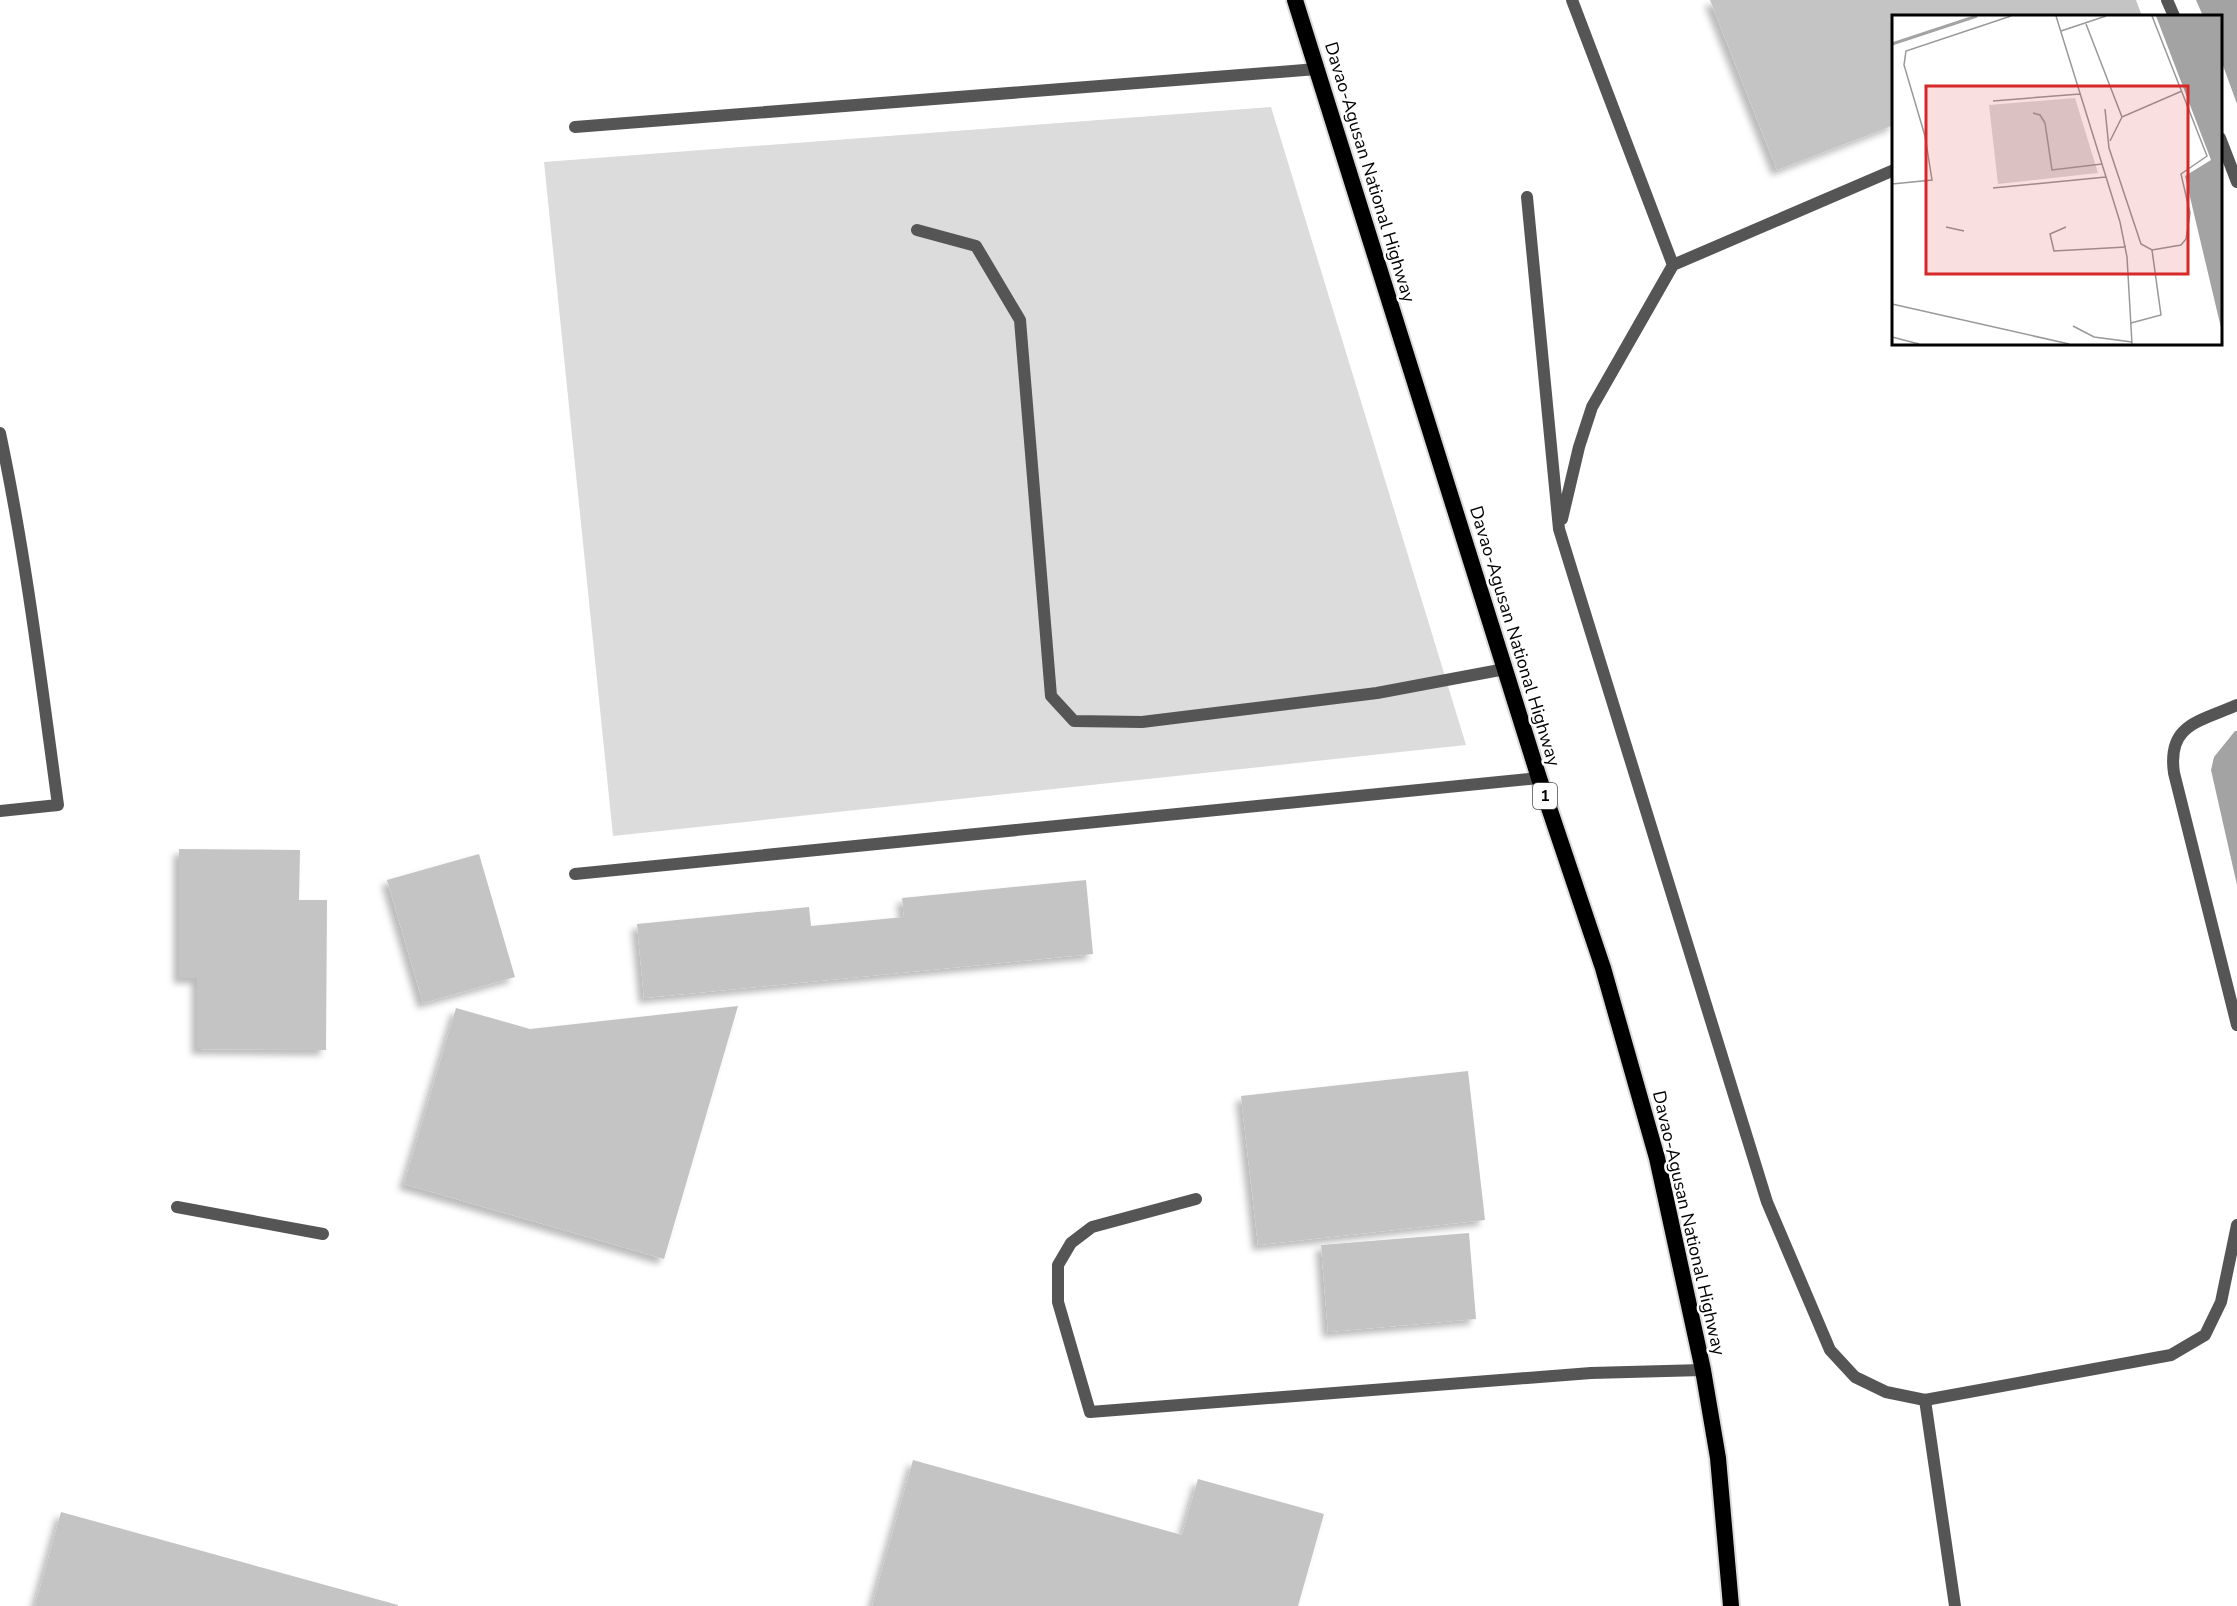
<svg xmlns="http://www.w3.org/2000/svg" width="2237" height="1606" viewBox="0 0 2237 1606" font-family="'Nunito Sans',sans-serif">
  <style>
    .green { fill: #dcdcdc }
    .water { fill: #a3a3a3 }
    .building { fill: #c4c4c4; filter: url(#shadow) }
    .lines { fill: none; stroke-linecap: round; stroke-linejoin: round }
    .trunk-casing { stroke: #dbdbdb; stroke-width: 20 }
    .service { stroke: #555; stroke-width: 12 }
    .trunk { stroke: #000; stroke-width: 16 }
    .labels { text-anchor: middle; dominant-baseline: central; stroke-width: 5; stroke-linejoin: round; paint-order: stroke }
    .shield { fill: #fff; stroke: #4c4c4c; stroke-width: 1.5 }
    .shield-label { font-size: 16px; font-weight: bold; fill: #000 }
    .street-label { font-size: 18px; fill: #000; stroke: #fff }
    .inset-river { fill: none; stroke: #a3a3a3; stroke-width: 3 }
    .inset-road { fill: none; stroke: #999; stroke-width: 1.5 }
    .view { fill: #d62828; fill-opacity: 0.15; stroke: #d62828; stroke-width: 3 }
    .inset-edge { fill: none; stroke: #000; stroke-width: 3 }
  </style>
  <defs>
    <filter id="shadow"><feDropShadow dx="-5.5" dy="5.5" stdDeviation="3" flood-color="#0004"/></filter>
  </defs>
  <rect width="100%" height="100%" fill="#fff"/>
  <path class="green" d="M1271,107l195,638 -853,91 -69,-674z"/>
  <path class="water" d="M2196,0h41v104l-16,-44 -1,-44h-17z
    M2235,731h2v154l-26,-115 3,-13z"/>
  <path class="building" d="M1710,0h426l6,16h-248v109l-117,45z
    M179,849l121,1 -1,50h28l-1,150 -129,-1v-71h-18z
    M479,854l36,123 -92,26 -36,-123z
    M1086,880l7,74 -449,44 -7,-74 172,-17 2,19 93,-9 -2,-19z
    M738,1006l-74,253 -260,-75 52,-176 74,21z
    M1468,1071l17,149 -227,25 -17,-149z
    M1469,1233l7,86 -148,13 -7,-87z
    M913,1460l269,75 16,-56 126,35 -26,92h-426z
    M61,1512l337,93v1h-363z"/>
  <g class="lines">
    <g class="trunk-casing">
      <path id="trunk" d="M1295,0l244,778 64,190 54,190 46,212 15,88 13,148"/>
    </g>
    <path class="service" d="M1572,0l101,265 221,-95
      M2167,0l7,16
      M575,127l742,-58
      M2220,138l17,44
      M1527,197l32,332 208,673 63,148 25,27 31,15 39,8 246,-45 34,-20 16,-33 16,-77
      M917,230l59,16 44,74 31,376 23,25 68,1 235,-29 128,-24
      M0,433c26,123 41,247 58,372l-58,6
      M1562,519l17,-72 13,-40 81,-142
      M2237,705c-38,17 -70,19 -63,68l63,252
      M575,874l964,-96
      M1196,1199l-104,28 -21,16 -13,22v37l32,110 501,-39 112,-3
      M177,1207l146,27
      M1925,1400l30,206"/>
    <use href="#trunk" class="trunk"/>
  </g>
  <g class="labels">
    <rect class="shield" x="1533" y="783" width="24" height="26" rx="4.5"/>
    <g class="shield-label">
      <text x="1545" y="796">1</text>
    </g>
    <g class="street-label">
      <text transform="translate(1370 172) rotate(73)">Davao-Agusan National Highway</text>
      <text transform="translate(1515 636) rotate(73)">Davao-Agusan National Highway</text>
      <text transform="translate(1689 1223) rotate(77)">Davao-Agusan National Highway</text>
    </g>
  </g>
  <g transform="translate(1892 15)">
    <rect width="330" height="330" fill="#fff"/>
    <path d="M183,83l23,75 -100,11 -9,-79z" fill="#dcdcdc"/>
    <path d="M264,1h66v316l-37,-156 26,-16z" fill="#a3a3a3"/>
    <path class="inset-river" d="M0,29l85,-28"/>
    <path class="inset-road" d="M164,1l64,206 7,35 5,87M194,9l36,93 60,-26M169,16l45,-15M101,86l87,-7M213,94l4,39 32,96 11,6 29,-5 5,-6 4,-26 -9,-39 26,-18 -55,-140M141,98l7,2 5,8 7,47 50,-6M218,126l12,-24M0,169l40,-4 -7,-44 -21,-71 2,-14 105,-35M101,173l113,-11M54,212l18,4M174,212l-16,7 4,17 72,-4M0,289l177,40M239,308l30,-8 -9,-65M181,311l21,11 38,5M0,322l27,7"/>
    <path class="view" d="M34,71h262v188h-262z"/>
    <rect width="330" height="330" class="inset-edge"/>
  </g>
</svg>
